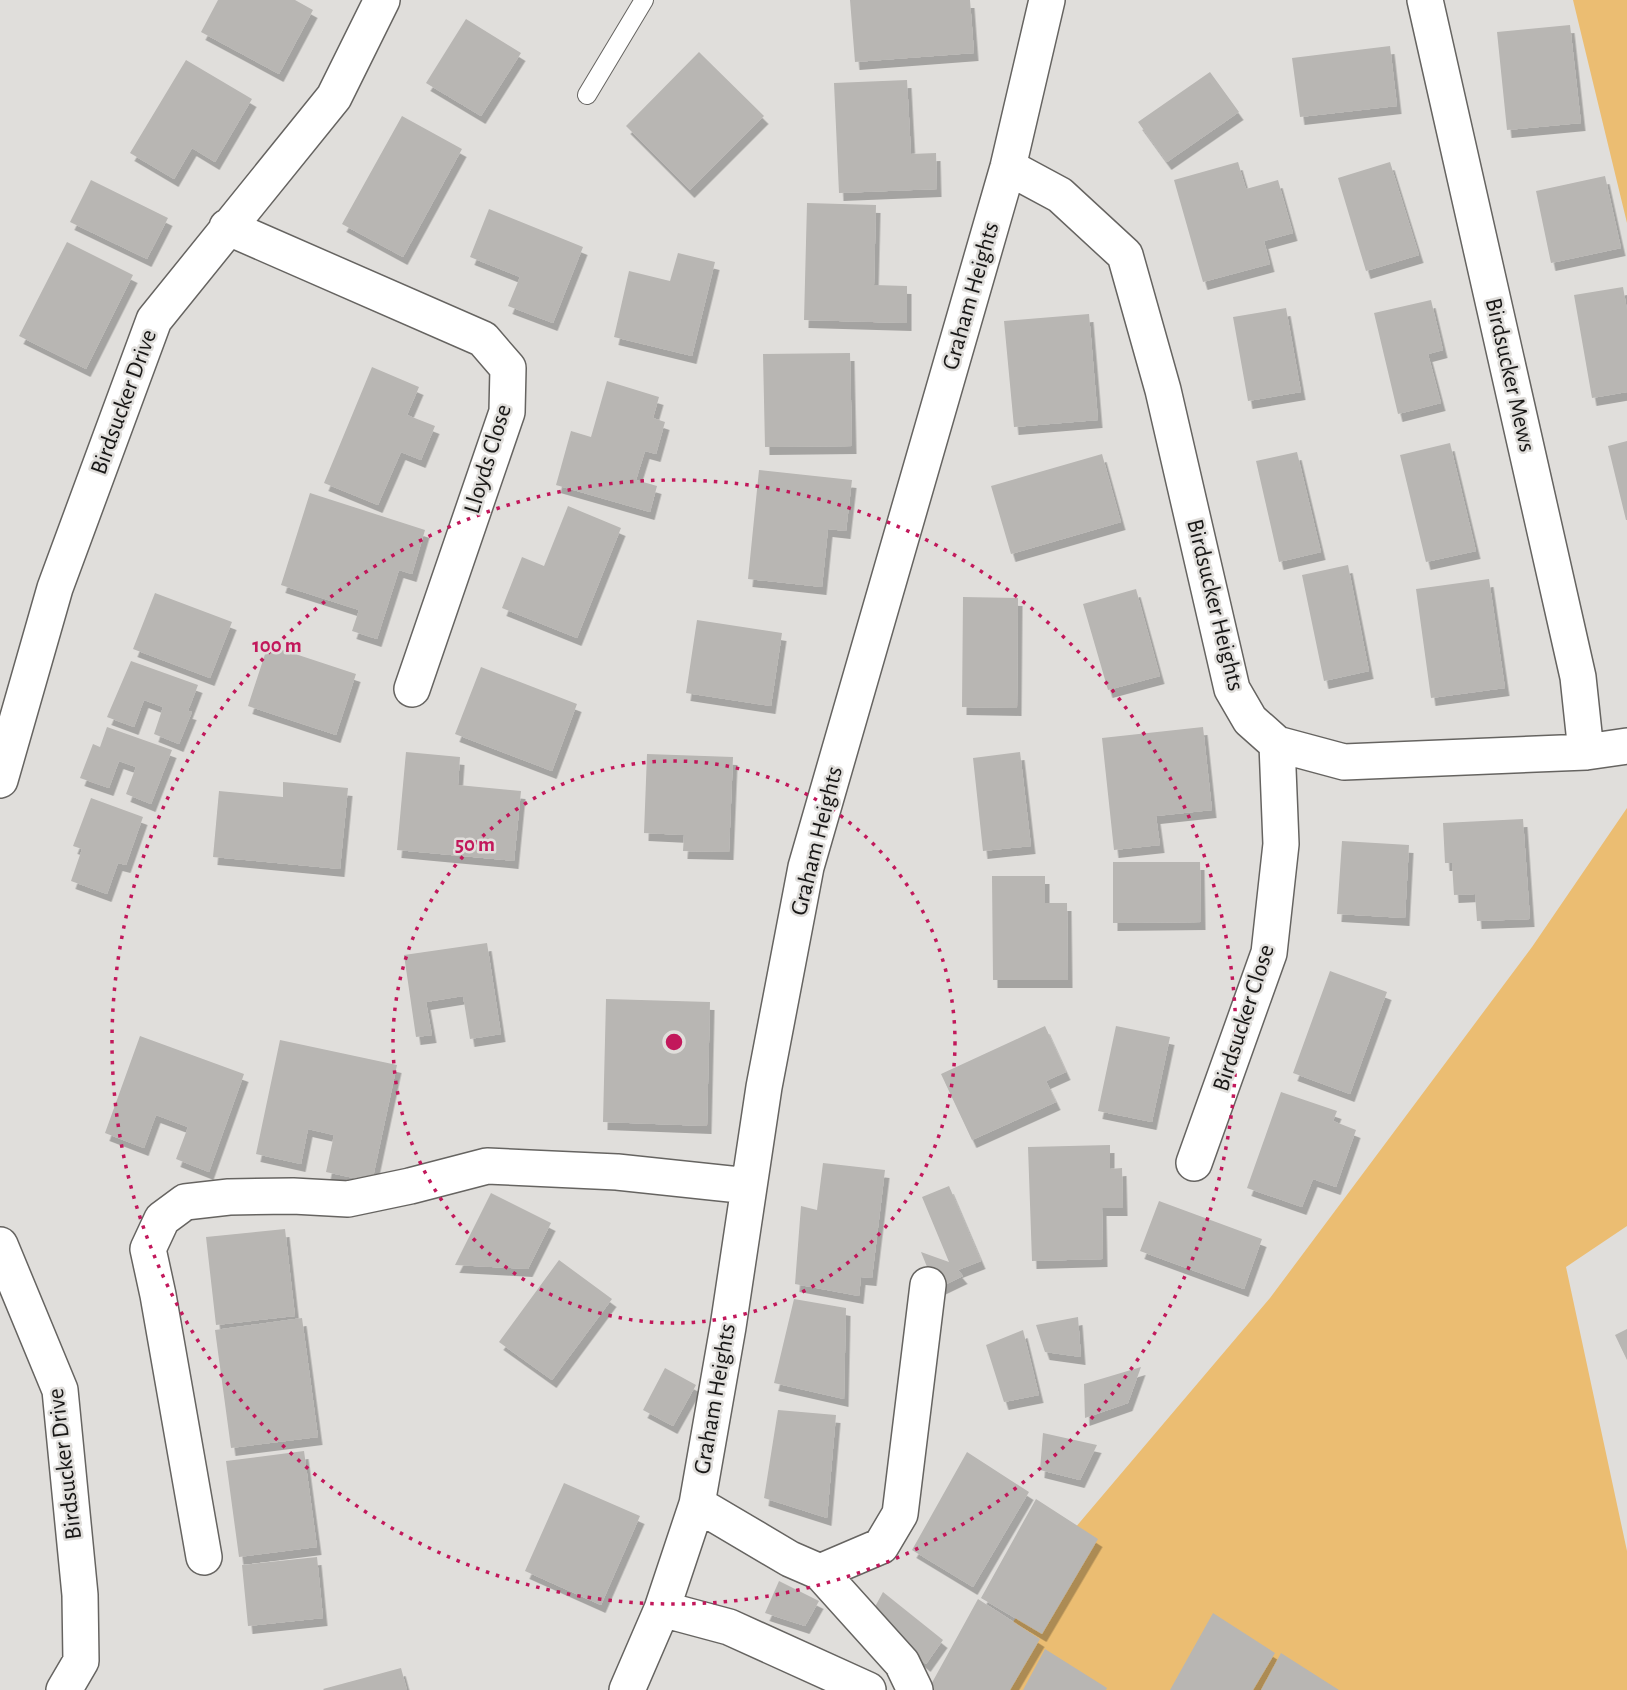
<svg xmlns="http://www.w3.org/2000/svg" width="1627" height="1690" viewBox="0 0 1627 1690" font-family="'Alegreya Sans',sans-serif">
  <style>
    .green { fill: #ebbd72 }
    .building { fill: #b8b6b3; filter: url(#shadow) }
    .lines { fill: none; stroke-linecap: round; stroke-linejoin: round }
    .service-casing { stroke: #666461; stroke-width: 20 }
    .minor-casing { stroke: #666461; stroke-width: 38 }
    .service { stroke: #fff; stroke-width: 18 }
    .minor { stroke: #fff; stroke-width: 35 }
    .ring { fill: none; stroke: #c2185b; stroke-width: 3.5; stroke-dasharray: 3.5 7 }
    .labels { text-anchor: middle; dominant-baseline: central; stroke-width: 5; stroke-linejoin: round; paint-order: stroke }
    .street-label { font-size: 24px; fill: #181716; stroke: #e0dedb }
    .centre { fill: #c2185b; stroke: #e0dedb; stroke-width: 3.5 }
    .ring-label { font-size: 21px; text-anchor: middle; font-weight: bold; fill: #c2185b; stroke: #e0dedb; stroke-width: 5; stroke-linejoin: round; paint-order: stroke }
  </style>
  <defs>
    <filter id="shadow"><feDropShadow dx="4.5" dy="8" stdDeviation="0" flood-color="#0004"/></filter>
  </defs>
  <rect width="100%" height="100%" fill="#e0dedb"/>
  <path class="green" d="M1573,0h54v223z
    M1627,808v418l-61,41 61,284v139h-655l86,-142 212,-250 262,-351z"/>
  <path class="building" d="M218,0h77l18,10 -34,64 -78,-42z
    M850,0h120l4,53 -119,9z
    M466,19l55,34 -40,63 -55,-33z
    M1570,25l11,98 -74,7 -10,-98z
    M1390,46l7,60 -97,11 -8,-59z
    M699,52l65,64 -74,74 -64,-64z
    M186,60l66,39 -37,63 -23,-14 -18,31 -44,-26z
    M1210,72l29,40 -72,50 -29,-40z
    M907,80l4,74 25,-1 1,36 -98,4 -5,-110z
    M402,116l60,33 -59,108 -61,-33z
    M1238,162l8,27 32,-9 15,53 -29,8 6,23 -67,18 -29,-102z
    M1390,162l29,93 -53,16 -28,-93z
    M1605,176l16,72 -70,15 -15,-72z
    M91,180l77,38 -21,41 -77,-37z
    M807,203l69,2 -2,80 33,1v37l-103,-3z
    M489,209l94,38 -30,76 -45,-17 12,-29 -50,-20z
    M67,242l66,33 -47,94 -67,-33z
    M678,253l37,9 -23,94 -78,-19 15,-66 41,10z
    M1623,287l4,23v82l-35,6 -18,-103z
    M1431,300l12,50 -15,4 13,49 -43,11 -24,-101z
    M1286,308l15,84 -53,9 -15,-84z
    M1089,314l9,106 -84,7 -10,-106z
    M850,353l2,93 -87,1 -2,-93z
    M372,367l47,20 -12,28 28,11 -14,34 -20,-8 -23,53 -54,-22z
    M607,381l52,16 -6,21 12,4 -9,32 -11,-3 -9,29 21,6 -7,26 -94,-27 15,-54 20,6z
    M1627,441v79h-1l-18,-74z
    M1450,443l26,108 -50,11 -26,-107z
    M1297,452l24,100 -42,10 -23,-101z
    M1102,454l19,68 -110,32 -20,-68z
    M759,470l93,10 -6,51 -18,-2 -6,58 -74,-8z
    M310,493l115,37 -13,44 -13,-4 -22,69 -25,-8 7,-21 -78,-25z
    M568,506l53,22 -44,110 -75,-30 20,-51 22,9z
    M1348,565l21,106 -45,10 -22,-106z
    M1489,579l16,109 -74,10 -15,-109z
    M1136,589l24,87 -52,14 -25,-86z
    M155,593l77,29 -22,56 -77,-29z
    M963,597l55,1 -1,110 -55,-1z
    M697,620l85,13 -11,73 -85,-13z
    M268,645l88,29 -20,61 -88,-29z
    M131,661l67,24 -10,26 4,1 -13,32 -25,-10 9,-27 -19,-7 -10,27 -27,-10z
    M481,667l96,37 -25,67 -97,-37z
    M107,727l65,23 -21,54 -25,-10 10,-27 -17,-6 -10,27 -29,-10 13,-34 7,3z
    M1203,727l9,83 -56,6 4,29 -46,5 -12,-112z
    M406,752l54,5 -2,28 63,6 -7,70 -117,-11z
    M1020,752l11,94 -48,5 -10,-93z
    M647,754l86,3 -4,95 -46,-1 1,-16 -40,-2z
    M283,782l65,6 -8,81 -127,-12 6,-66 64,6z
    M91,798l52,19 -17,48 -8,-2 -11,31 -36,-13 11,-32 -9,-3z
    M1523,819l7,100 -53,2 -2,-27 -21,1 -2,-32h-7l-2,-40z
    M1342,841l67,4 -4,73 -68,-4z
    M1113,862h87l1,60 -88,1z
    M992,876h53v27h22l1,77h-75z
    M487,943l14,91 -31,5 -7,-43 -37,6 6,33 -16,2 -12,-82z
    M1330,971l57,21 -37,102 -57,-21z
    M606,999l104,3 -3,124 -104,-4z
    M1045,1026l21,46 -20,9 10,21 -84,38 -31,-66z
    M1116,1026l54,11 -18,85 -54,-11z
    M140,1036l104,38 -35,98 -33,-13 12,-32 -32,-12 -12,33 -39,-15z
    M280,1040l117,25 -25,117 -46,-10 8,-37 -26,-6 -7,35 -45,-10z
    M1281,1092l56,19 -4,10 23,9 -20,57 -23,-8 -11,28 -55,-19z
    M1110,1145v24l12,-1 1,40h-21l1,51 -71,2 -4,-114z
    M823,1163l62,7 -13,108 -11,-1 -2,19 -64,-12 6,-78 16,4z
    M949,1186l32,75 -23,9 5,6 -27,13 -15,-37 28,10 -27,-65z
    M491,1193l60,30 -23,46 -73,-4z
    M1159,1201l103,38 -18,50 -104,-38z
    M285,1229l10,87 -79,9 -10,-88z
    M559,1260l53,39 -60,81 -53,-38z
    M794,1299l52,9 -2,91 -70,-16z
    M1078,1317l3,40 -36,-5 -9,-27z
    M302,1318l16,119 -87,11 -16,-118z
    M1627,1329v31l-12,-25z
    M1023,1330l16,65 -35,7 -18,-57z
    M1141,1367l-13,36 -43,15 -1,-34z
    M665,1368l31,17 -23,41 -30,-16z
    M778,1410l58,5 -9,103 -63,-20z
    M1043,1433l54,12 -17,35 -40,-10z
    M304,1451l13,96 -78,10 -13,-96z
    M967,1452l62,40 -56,95 -61,-37z
    M564,1483l76,33 -39,89 -76,-34z
    M1036,1499l62,40 -56,95 -61,-36z
    M317,1557l6,61 -75,8 -6,-61z
    M779,1581l40,20 -14,25 -40,-13z
    M883,1592l60,48 -17,24 -56,-48z
    M978,1599l62,40 -30,51h-82z
    M1213,1613l62,40 -22,37h-83z
    M1045,1649l62,39 -1,2h-83z
    M1281,1653l58,37h-78z
    M401,1668l6,22h-83l-1,-1z"/>
  <g class="lines">
    <g class="service-casing">
      <path id="service" d="M587,95l57,-95"/>
    </g>
    <g class="minor-casing">
      <path id="minor" d="M1425,0l153,677 8,75
        M1008,167l52,28 65,60 38,135 69,299 18,31 27,24 67,18 242,-10 41,-6
        M227,227l256,112 25,29 -1,44 -95,277
        M0,780l55,-192 99,-268 180,-223 48,-97
        M1194,1163l75,-210 12,-109 -4,-100
        M0,1245l60,145 20,205 1,66 -17,29
        M697,1504l93,55 30,13 82,91 13,27
        M204,1557l-46,-262 -10,-46 14,-30 23,-17 44,-5 64,-1 55,3 62,-13 77,-20 130,6 132,14
        M820,1572l61,-26 19,-32 28,-229
        M662,1609l67,18 139,63
        M627,1690l35,-81 35,-105 31,-177 36,-240 42,-220 202,-700 39,-167"/>
    </g>
    <use href="#service" class="service"/>
    <use href="#minor" class="minor"/>
  </g>
  <g class="ring">
    <circle cx="674" cy="1042" r="281"/>
    <circle cx="674" cy="1042" r="562"/>
  </g>
  <g class="labels">
    <g class="street-label">
      <text transform="translate(971 296) rotate(-74)">Graham Heights</text>
      <text transform="translate(1510 375) rotate(77)">Birdsucker Mews</text>
      <text transform="translate(124 402) rotate(-70)">Birdsucker Drive</text>
      <text transform="translate(488 459) rotate(-73)">Lloyds Close</text>
      <text transform="translate(1215 605) rotate(76)">Birdsucker Heights</text>
      <text transform="translate(817 841) rotate(-76)">Graham Heights</text>
      <text transform="translate(1244 1018) rotate(-72)">Birdsucker Close</text>
      <text transform="translate(715 1399) rotate(-80)">Graham Heights</text>
      <text transform="translate(65 1464) rotate(-97)">Birdsucker Drive</text>
    </g>
  </g>
  <circle cx="674" cy="1042" r="10" class="centre"/>
  <g class="ring-label">
    <text x="277" y="652">100 m</text>
    <text x="475" y="851">50 m</text>
  </g>
</svg>
